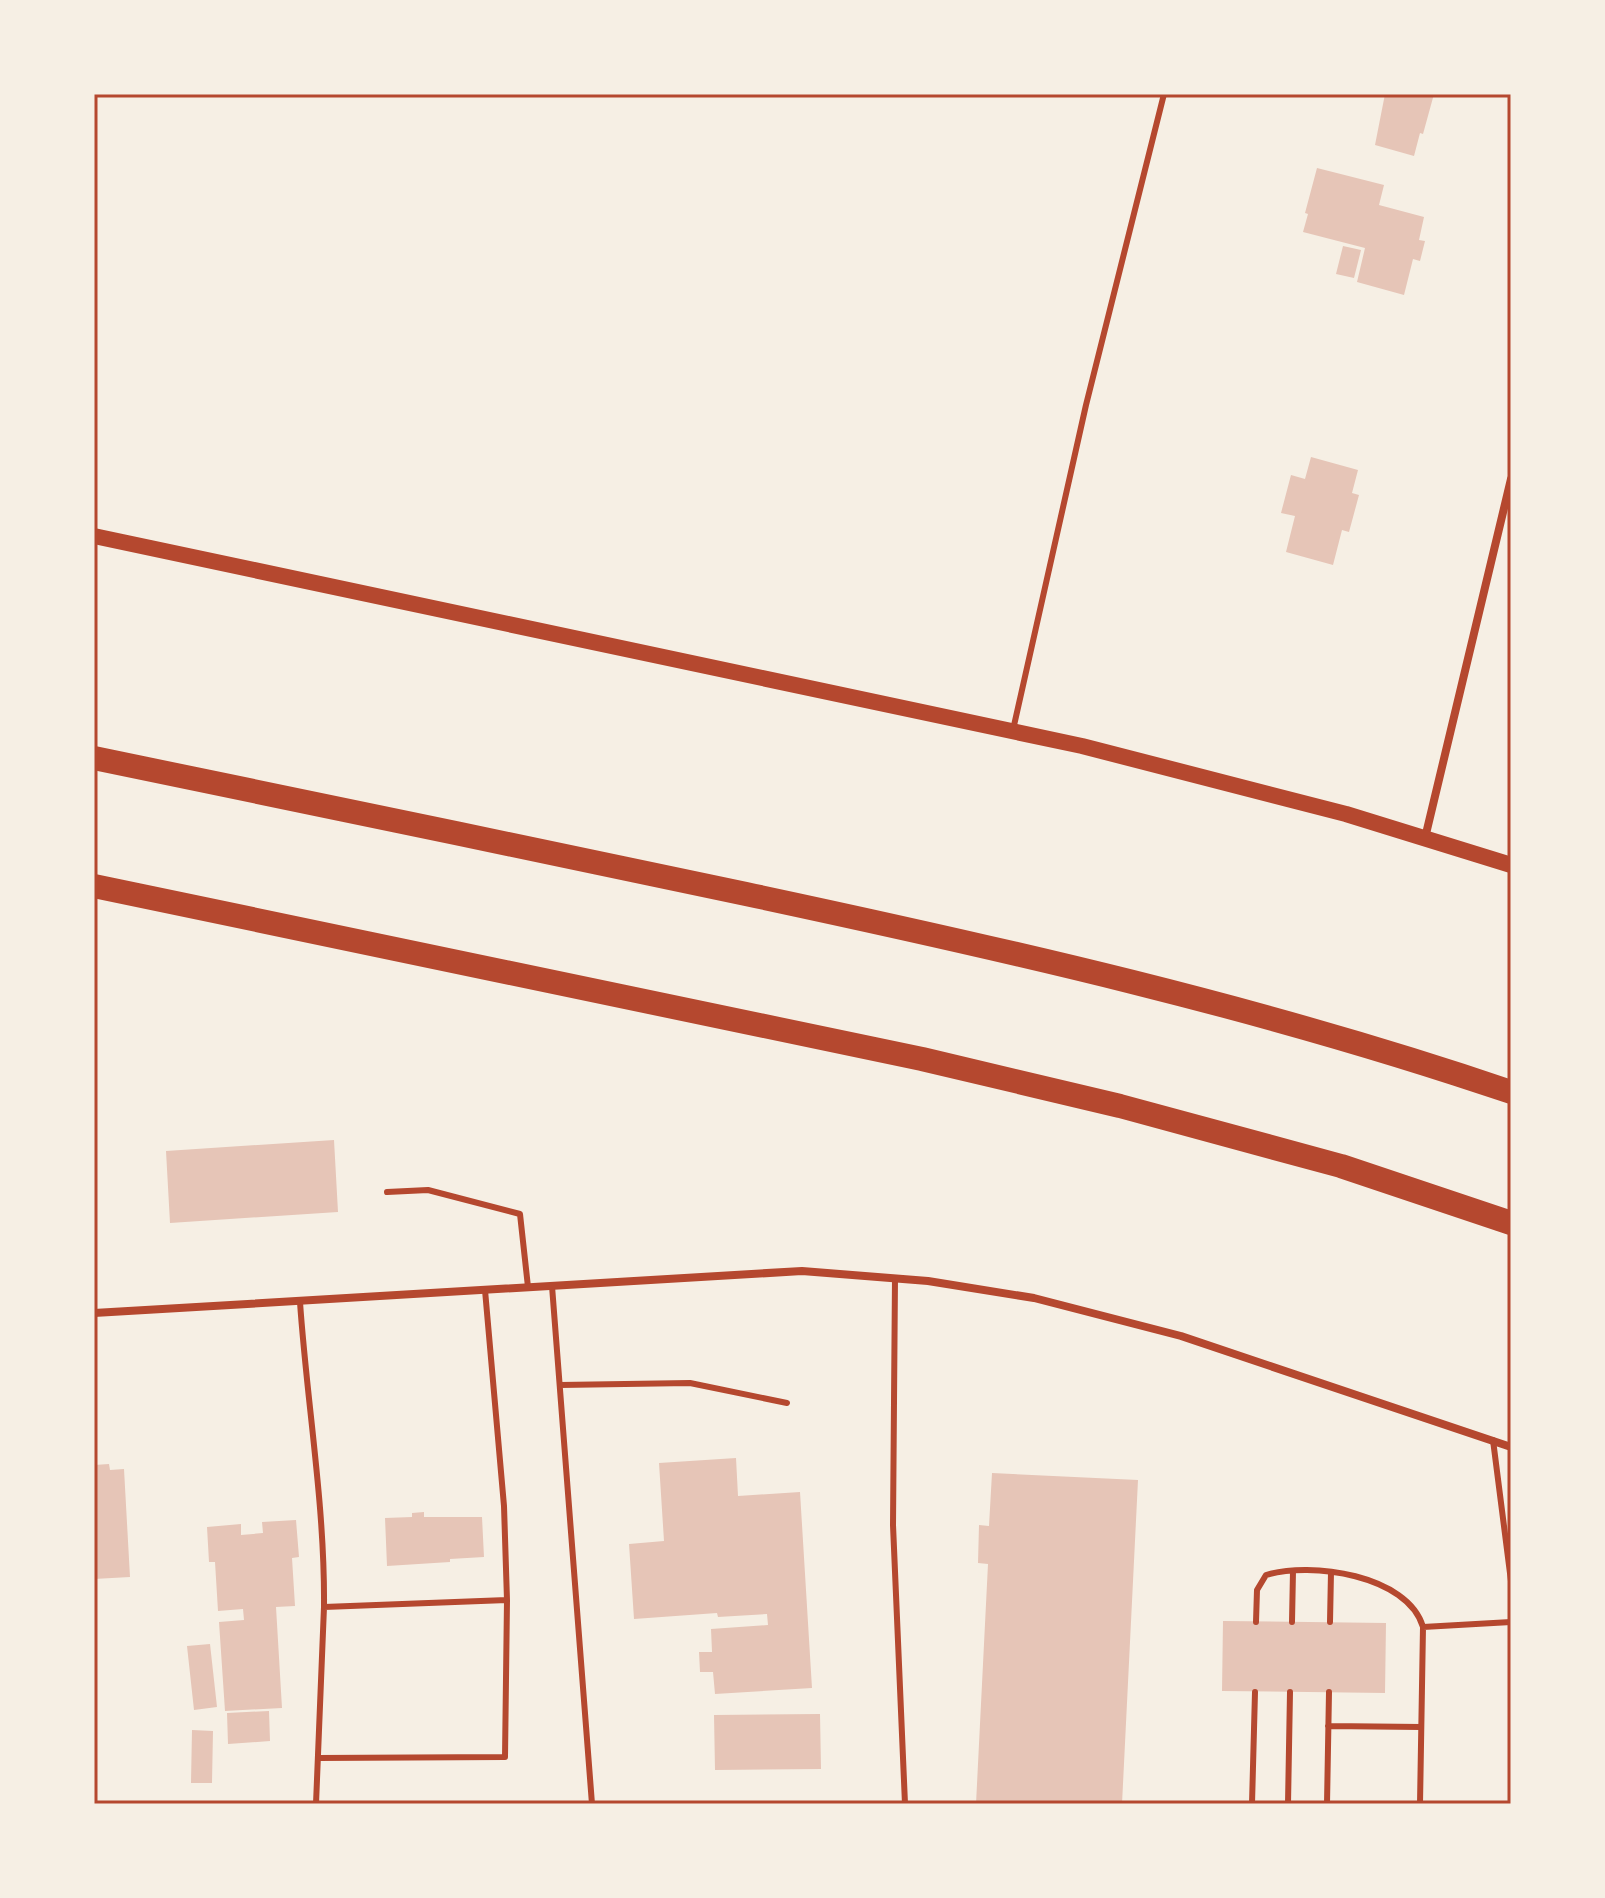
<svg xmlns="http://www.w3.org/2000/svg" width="1605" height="1898" viewBox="0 0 1605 1898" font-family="Ubuntu,sans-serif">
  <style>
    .building { fill: #e6c5b7 }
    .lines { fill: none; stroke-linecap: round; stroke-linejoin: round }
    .service { stroke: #b5482f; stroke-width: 6 }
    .minor { stroke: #b5482f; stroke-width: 8 }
    .secondary { stroke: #b5482f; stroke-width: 16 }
    .motorway { stroke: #b5482f; stroke-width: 24 }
    .neatline { fill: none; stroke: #b5482f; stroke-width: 3 }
  </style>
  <rect width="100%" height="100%" fill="#f6efe4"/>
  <path class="building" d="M1385,94h49l-11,40 -3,-1 -6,23 -39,-11z
    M1317,168l67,17 -5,20 45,12 -5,23 6,1 -5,20 -7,-2 -9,36 -47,-13 8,-34 -62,-16 5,-18 -3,-1z
    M1343,246l18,4 -7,28 -18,-4z
    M1311,457l47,13 -6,23 7,2 -10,37 -7,-2 -9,35 -47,-13 9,-36 -14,-3 10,-38 14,4z
    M334,1140l4,72 -168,11 -4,-72z
    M736,1458l2,38 62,-4 12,196 -97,6 -2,-22h-13l-1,-20h13l-1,-23 57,-4 -1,-11 -49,3 -1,-4 -83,6 -5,-75 35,-3 -5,-78z
    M109,1464l1,6 14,-1 6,108 -36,2v-114z
    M992,1473l146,7 -16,324h-146l12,-240 -10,-1 1,-38 10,1z
    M424,1512v5h58l2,40 -34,2v3l-63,4 -2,-48 27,-1v-4z
    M296,1520l3,37 -7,1 3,48 -19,1 6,101 -57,3 -6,-89 25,-2 -1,-11 -25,2 -3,-49h-6l-2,-35 34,-3v11l22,-2 -1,-11z
    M1223,1621l163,2 -1,70 -163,-2z
    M210,1644l7,63 -23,3 -7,-64z
    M269,1711l1,30 -42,3 -1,-31z
    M820,1714l1,55 -106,1 -1,-55z
    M192,1730l21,1 -1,52h-21z"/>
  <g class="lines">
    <path class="service" d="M1013,730l73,-325 78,-311
      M387,1192l41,-2 92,24 8,73
      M895,1278l-2,247 12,279
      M552,1286l40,518
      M300,1302c7,102 25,203 24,305l183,-7 -3,-94 -19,-216
      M560,1385l130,-2 97,20
      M1493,1440l18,141
      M1256,1622l1,-32 9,-15c44,-14 142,0 157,52
      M1292,1622l1,-51
      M1330,1622l1,-50
      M1328,1726l93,1
      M318,1758l187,-1 2,-157
      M316,1804l8,-197
      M1252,1804l3,-112
      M1288,1804l2,-112
      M1327,1804l2,-112
      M1420,1804l3,-177 88,-5"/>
    <path class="minor" d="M1425,838l86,-359
      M94,1313l708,-42 126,10 106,17 147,38 330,111"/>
    <path class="secondary" d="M94,536l988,210 264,68 165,51"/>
    <path class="motorway" d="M94,758c217,45 435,90 652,136 258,55 515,113 765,198
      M94,886l828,173 198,47 221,60 170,57"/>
  </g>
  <rect width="1605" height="1898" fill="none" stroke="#f6efe4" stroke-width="192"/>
  <rect x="96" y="96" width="1413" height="1706" class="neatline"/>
</svg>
